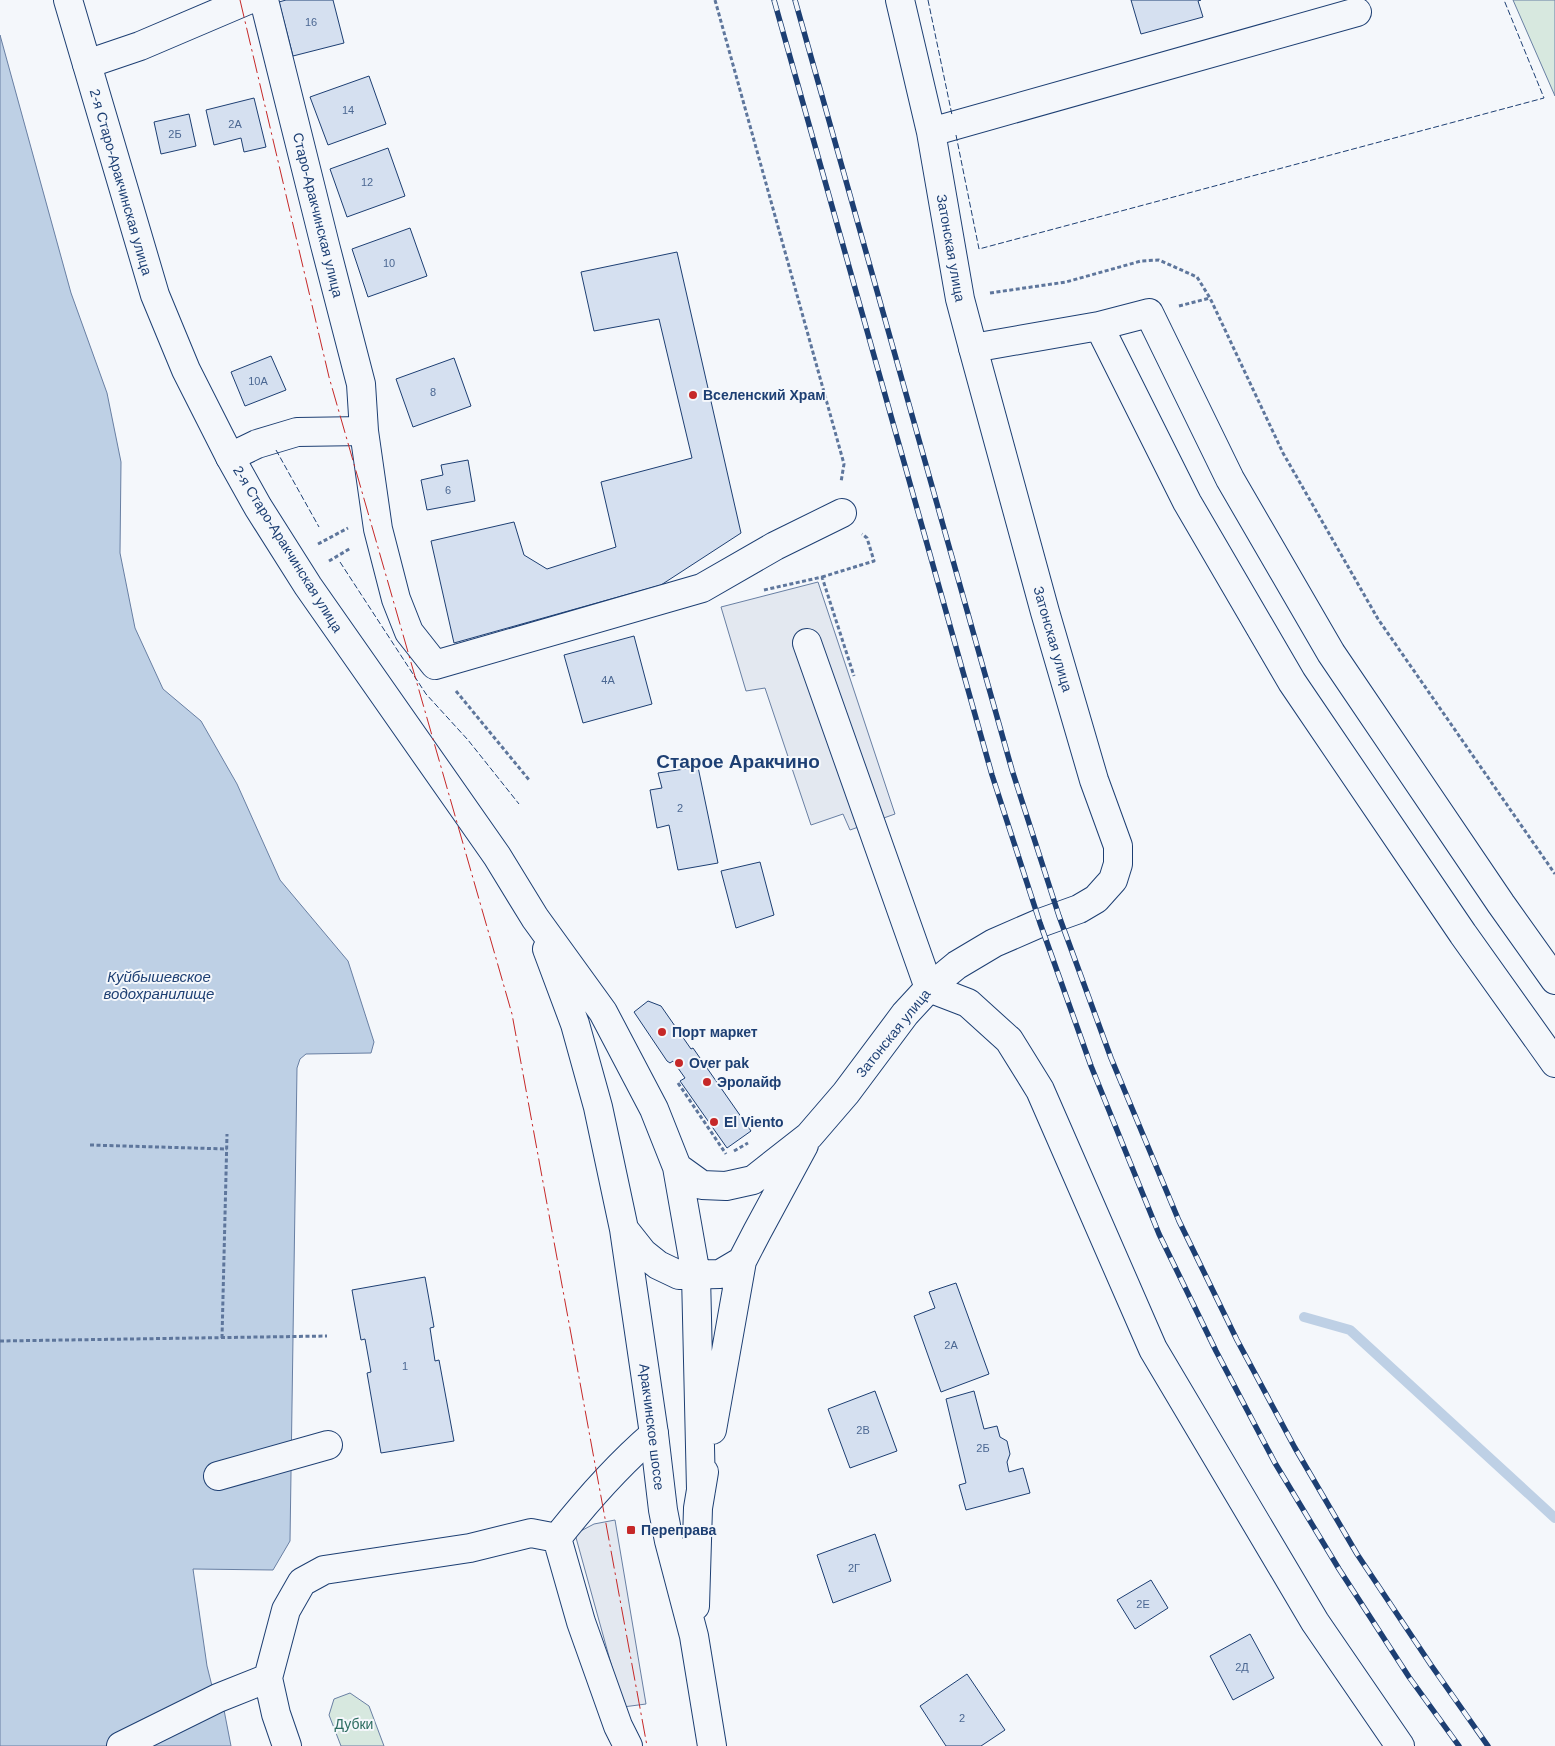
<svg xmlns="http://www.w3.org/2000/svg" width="1555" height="1746" viewBox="0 0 1555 1746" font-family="Arial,sans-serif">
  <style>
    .green { fill: #d7e8df; stroke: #687fa3 }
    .parking { fill: #e3e8f0; stroke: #687fa3 }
    .water { fill: #bed0e5; stroke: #687fa3 }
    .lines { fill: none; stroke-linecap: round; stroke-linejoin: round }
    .stream { stroke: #bed0e5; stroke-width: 10 }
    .building { fill: #d5e0f0; stroke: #1d3f73 }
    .minor-casing { stroke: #1d3f73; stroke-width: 30 }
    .major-casing { stroke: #1d3f73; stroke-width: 30 }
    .path { stroke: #5e769c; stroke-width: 3; stroke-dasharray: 4 2.5; stroke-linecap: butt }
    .minor { stroke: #f4f7fb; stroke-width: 28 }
    .major { stroke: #f4f7fb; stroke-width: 28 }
    .rail-casing { stroke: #1d3f73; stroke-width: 5.5 }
    .rail { stroke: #f4f7fb; stroke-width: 4; stroke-dasharray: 11; stroke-linecap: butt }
    .fence { stroke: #1d3f73; stroke-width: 1; stroke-dasharray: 6 2.5; stroke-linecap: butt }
    .power { stroke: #c62828; stroke-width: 1; stroke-dasharray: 18 4 2.5 4; stroke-linecap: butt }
    .poi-dot { fill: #c62828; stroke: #f4f7fb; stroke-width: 2 }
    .labels { text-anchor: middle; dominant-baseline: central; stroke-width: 4; stroke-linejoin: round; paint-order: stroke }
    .number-label { font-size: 11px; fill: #4b6792 }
    .street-label { font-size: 14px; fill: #1d3f73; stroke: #f4f7fb }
    .poi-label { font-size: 14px; font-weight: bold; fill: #1d3f73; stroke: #f4f7fb; text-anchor: start }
    .park-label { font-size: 14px; fill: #2c6c60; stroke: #f4f7fb }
    .water-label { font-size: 15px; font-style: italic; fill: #1d3f73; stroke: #f4f7fb }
    .district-label { font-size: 19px; font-weight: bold; fill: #1d3f73; stroke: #f4f7fb }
  </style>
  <rect width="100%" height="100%" fill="#f4f7fb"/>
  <path class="green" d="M1513,0h42v96z
    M350,1693l19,13 15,40h-43l-12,-31 5,-16z"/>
  <path class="parking" d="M818,582l77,232 -45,16 -7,-16 -32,11 -46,-137 -19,3 -25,-84z
    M615,1520l31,184 -23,3 -48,-173 19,-10z"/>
  <path class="water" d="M0,35l71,258 36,100 14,69 -1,91 15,75 28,61 38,32 36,63 43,96 68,81 26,81 -3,11 -65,1 -6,5 -3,9 -7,473 -17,29 -80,-1 14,97 5,20 12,24 7,36h-231z"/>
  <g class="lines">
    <path class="stream" d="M1304,1317l46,13 205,188"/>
  </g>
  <path class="building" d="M286,0h47l11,43 -51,13 -14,-54z
    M1131,0h70l-3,1 5,16 -62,17z
    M369,76l17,48 -58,21 -18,-48z
    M254,98l12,49 -22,5 -3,-14 -27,7 -8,-35z
    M189,114l7,32 -35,8 -7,-32z
    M388,148l17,48 -58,21 -17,-48z
    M410,228l17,48 -59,21 -16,-48z
    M677,252l64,281 -80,52 -207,58 -23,-102 83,-19 10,33 23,14 69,-22 -15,-65 91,-24 -33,-139 -65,12 -13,-59z
    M271,356l15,34 -41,16 -14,-34z
    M454,358l17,48 -58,21 -17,-48z
    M468,460l7,41 -48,9 -6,-30 22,-5 -2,-10z
    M634,636l18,68 -69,19 -19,-68z
    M698,767l20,96 -40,7 -9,-45 -12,3 -7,-38 12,-2 -4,-15z
    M760,862l14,53 -38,13 -15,-57z
    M648,1001l13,5 30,43 2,-1 58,83 -24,17 -47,-67 5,-3 -12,-17 -3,2 -3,-2 -33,-49z
    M425,1277l9,50 -4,1 5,33 4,-1 15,81 -73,12 -14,-80 4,-1 -6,-33 -4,1 -9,-50z
    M956,1283l33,91 -48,18 -27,-76 21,-8 -6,-16z
    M875,1391l22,60 -47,17 -22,-59z
    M974,1391l10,38 13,-3 3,11 7,4 3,13 -3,8 2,10 14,-4 7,25 -64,17 -7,-25 7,-2 -20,-84z
    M875,1534l16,47 -58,22 -16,-48z
    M1151,1580l17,28 -33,21 -18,-29z
    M1250,1634l24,44 -41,22 -23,-44z
    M967,1674l38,56 -24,16h-35l-26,-40z"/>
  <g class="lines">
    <g class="minor-casing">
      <path id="minor" d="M264,0l61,245 36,139 3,47 14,98 18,70 13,33 26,33 267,-77 73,-42 67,-33
        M900,0l31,132 29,167 13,49
        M87,64l53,-18 108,-46
        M931,132l426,-120
        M230,457l27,-13 40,-12 67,-1
        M807,643l122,345 39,15 41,37 31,50 113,259 162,273 85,124
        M218,1476l110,-31
        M557,1538l24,84 37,104 10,20
        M557,1538c30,-38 61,-73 97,-104
        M121,1746l97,-48 50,-20
        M287,1746l-11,-32 -8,-36 18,-68 16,-28 22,-12 146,-22 61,-15 26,5"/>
    </g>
    <g class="major-casing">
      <path id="major" d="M68,0l87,295 31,75 44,87 28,50 50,79 189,270 38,62 68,94 51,97 23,58 19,108 5,215
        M1099,326l88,176 105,180 171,252 92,129
        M547,949l28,75 23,83 26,122 30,205 9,76 6,31 25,95 18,110
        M677,1167l25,18 24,1 27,-6 56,-44 37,-43 59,-79 24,-26 28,-23 37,-22 46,-20 39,-14 17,-10 17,-19 5,-16v-18l-24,-66 -49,-168 -72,-264 126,-22 50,-13 81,166 101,174 170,251 54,76
        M624,1229l19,24 15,12 21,10 41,-1 22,-13 15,-29 47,-87
        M712,1430l30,-169
        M695,1606l3,-98 6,-36"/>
    </g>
    <path class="path" d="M715,0l129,464 -3,18
      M990,293l76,-11 75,-21 18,-1 38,17 13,21 73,155 95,166 177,255
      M1179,306l31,-8
      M318,544l30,-16
      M329,561l22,-13
      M822,577l52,-16 -7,-23 -5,-4
      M764,590l58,-13 32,99
      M456,691l74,90
      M678,1083l48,71
      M90,1145l137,4
      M734,1151l14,-8
      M222,1338l5,-204
      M0,1341l327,-5"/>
    <use href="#minor" class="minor"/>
    <use href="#major" class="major"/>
    <g class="rail-casing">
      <path id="rail" d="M774,0l218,775 48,148 51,143 68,168 57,117 59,112 64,106 70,108 50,69
        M795,0l217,770 47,146 52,142 68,163 58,119 58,108 62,106 74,111 57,81"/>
    </g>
    <use href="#rail" class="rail"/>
    <path class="fence" d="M928,0l24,115
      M956,135l23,114 565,-151 -40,-98
      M276,450l43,77
      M340,562l86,132 42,46 51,64"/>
    <path class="power" d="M240,0l89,377 183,637 135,732"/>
  </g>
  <g class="poi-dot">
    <circle cx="693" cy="395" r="5"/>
    <circle cx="662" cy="1032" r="5"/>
    <circle cx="679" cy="1063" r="5"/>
    <circle cx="707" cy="1082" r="5"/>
    <circle cx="714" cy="1122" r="5"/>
    <rect x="626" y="1525" width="10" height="10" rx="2.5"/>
  </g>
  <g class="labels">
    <g class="number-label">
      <text x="311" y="22">16</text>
      <text x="348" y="110">14</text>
      <text x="235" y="124">2А</text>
      <text x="175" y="134">2Б</text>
      <text x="367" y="182">12</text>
      <text x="389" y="263">10</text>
      <text x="258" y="381">10А</text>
      <text x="433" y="392">8</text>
      <text x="448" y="490">6</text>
      <text x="608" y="680">4А</text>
      <text x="680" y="808">2</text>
      <text x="951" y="1345">2А</text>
      <text x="405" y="1366">1</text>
      <text x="863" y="1430">2В</text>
      <text x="983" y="1448">2Б</text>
      <text x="854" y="1568">2Г</text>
      <text x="1143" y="1604">2Е</text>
      <text x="1242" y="1667">2Д</text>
      <text x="962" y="1718">2</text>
    </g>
    <g class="street-label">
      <text transform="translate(121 182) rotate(74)">2-я Старо-Аракчинская улица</text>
      <text transform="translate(318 215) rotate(76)">Старо-Аракчинская улица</text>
      <text transform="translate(951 248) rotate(80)">Затонская улица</text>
      <text transform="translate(288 549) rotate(58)">2-я Старо-Аракчинская улица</text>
      <text transform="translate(1053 639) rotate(74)">Затонская улица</text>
      <text transform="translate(893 1033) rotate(-51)">Затонская улица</text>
      <text transform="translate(652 1427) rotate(83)">Аракчинское шоссе</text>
    </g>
    <g class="poi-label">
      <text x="703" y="395">Вселенский Храм</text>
      <text x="672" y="1032">Порт маркет</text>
      <text x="689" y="1063">Over pak</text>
      <text x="717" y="1082">Эролайф</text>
      <text x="724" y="1122">El Viento</text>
      <text x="641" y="1530">Переправа</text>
    </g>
    <g class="park-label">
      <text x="354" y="1724">Дубки</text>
    </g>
    <g class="water-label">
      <text x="159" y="976">Куйбышевское<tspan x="159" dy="17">водохранилище</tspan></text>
    </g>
    <g class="district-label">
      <text x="738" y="761">Старое Аракчино</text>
    </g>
  </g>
</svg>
